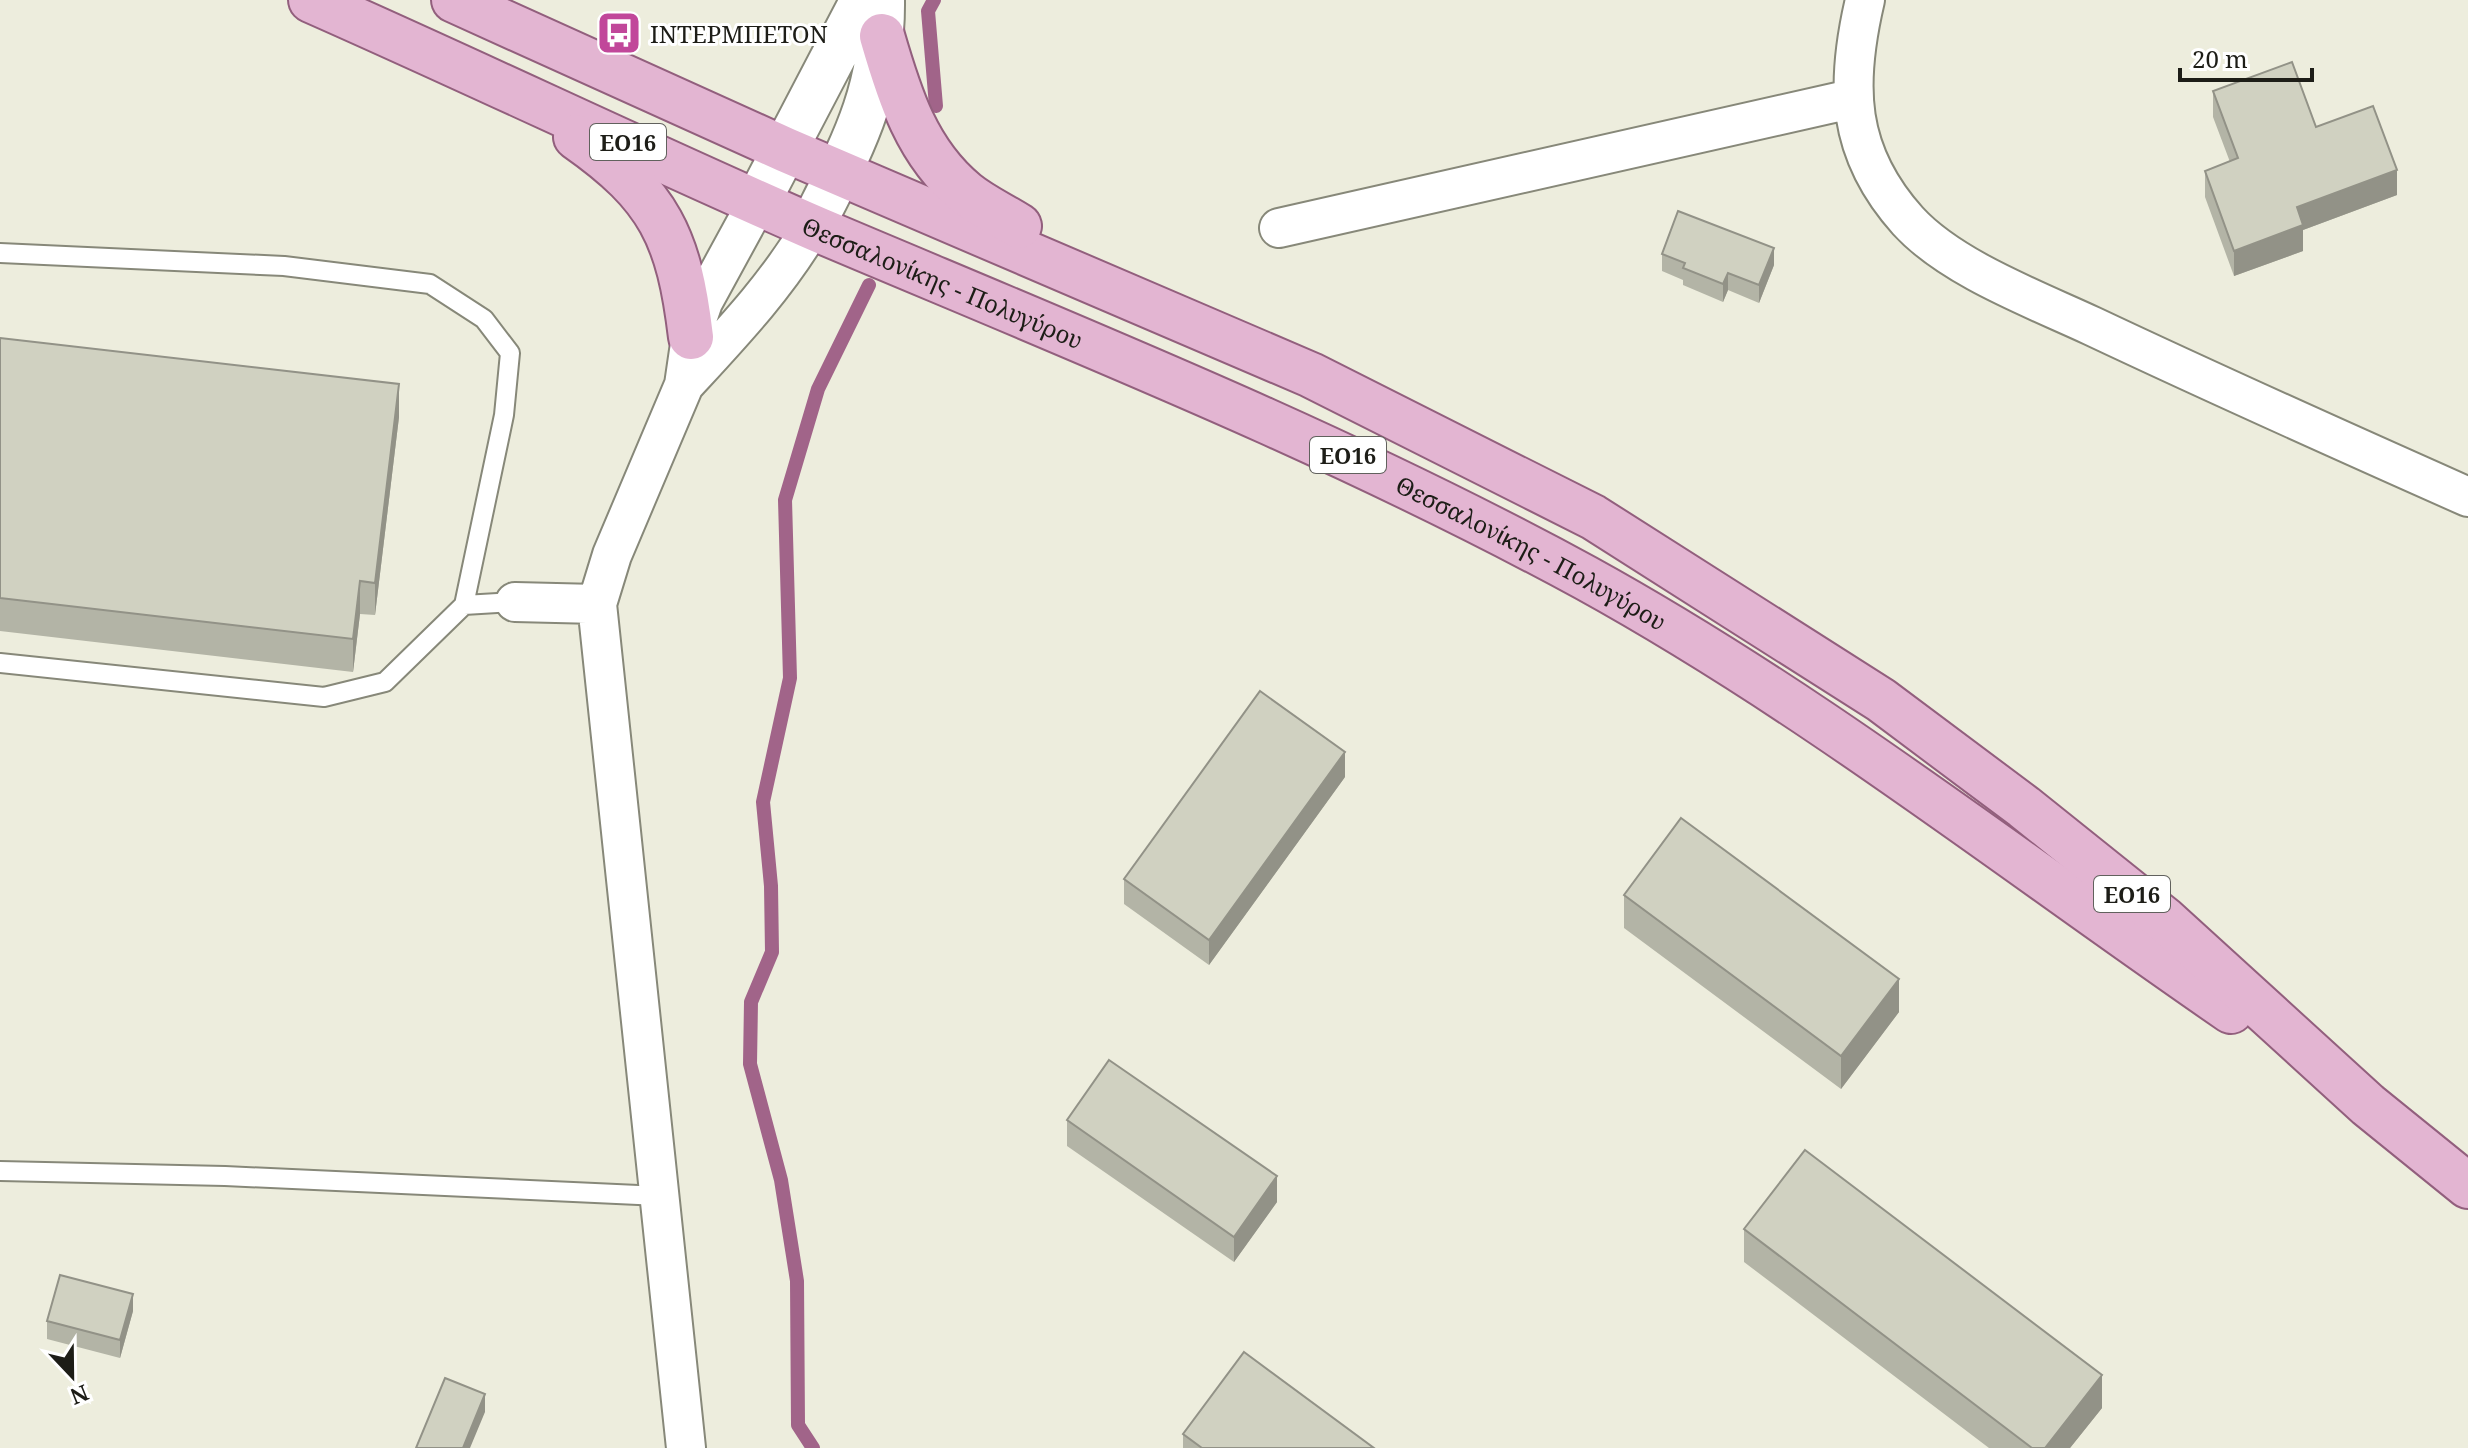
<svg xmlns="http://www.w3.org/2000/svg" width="2468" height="1448" viewBox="0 0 2468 1448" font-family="'Noto Serif',serif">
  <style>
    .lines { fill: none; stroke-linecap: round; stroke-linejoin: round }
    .stream { stroke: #a16489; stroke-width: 14 }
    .service-casing { stroke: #878879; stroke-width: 22 }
    .minor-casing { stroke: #878879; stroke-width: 42 }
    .tertiary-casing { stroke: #878879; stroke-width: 48 }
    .primary-casing { stroke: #925f7d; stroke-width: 48 }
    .service { stroke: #fff; stroke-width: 18 }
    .minor { stroke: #fff; stroke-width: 38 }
    .tertiary { stroke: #fff; stroke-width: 44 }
    .primary { stroke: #e3b5d2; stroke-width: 44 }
    .wall { fill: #b3b4a6 }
    .shaded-wall { fill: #929287 }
    .building { fill: #d0d1c1; stroke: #929287; stroke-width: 2 }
    .labels { text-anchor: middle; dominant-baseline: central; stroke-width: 6; stroke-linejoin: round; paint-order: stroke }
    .shield { fill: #fff; stroke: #61615d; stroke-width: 2 }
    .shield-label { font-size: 22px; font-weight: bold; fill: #1d1d17 }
    .poi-label { font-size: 24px; fill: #1d1d17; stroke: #fff; text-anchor: start }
    .street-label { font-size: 24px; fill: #1d1d17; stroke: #fff }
  </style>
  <rect width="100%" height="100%" fill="#ededdd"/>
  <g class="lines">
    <path class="stream" d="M934,0l-6,11 8,95
      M813,1448l-15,-23 -1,-144 -16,-101 -31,-116 1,-62 21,-50 -1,-66 -8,-84 27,-124 -5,-178 33,-111 51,-104"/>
    <g class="service-casing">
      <path id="service" d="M0,253l284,13 146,18 54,35 26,34 -6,62 -40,190 -79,77 -61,15 -324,-34
        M464,605l51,-3
        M0,1171l225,5 435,20"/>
    </g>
    <g class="minor-casing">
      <path id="minor" d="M1865,0c-20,85 -19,152 43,221 43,47 126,78 184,105 125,59 250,115 376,171
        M1279,228l572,-129
        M684,385c47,-51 93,-99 128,-159
        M515,602l82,2
        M686,1448l-89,-844 15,-49 72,-170 7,-48 12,-35 55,-101"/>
    </g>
    <g class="tertiary-casing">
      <path id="tertiary" d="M758,201l105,-201
        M812,226c40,-80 71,-133 70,-226"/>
    </g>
    <g class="primary-casing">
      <g id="primary">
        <path id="s1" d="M311,0c170,75 338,156 508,230 260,110 519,213 767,348 227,125 432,287 645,433"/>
        <path d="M454,0l332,150 525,225 282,142 288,183 143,107 141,113 203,185 100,81"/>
        <path d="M882,36c17,59 35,117 84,157 16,13 36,22 53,33"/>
        <path d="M576,137c84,59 103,100 115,200"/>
      </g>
    </g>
    <use href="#service" class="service"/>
    <use href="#minor" class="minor"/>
    <use href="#tertiary" class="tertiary"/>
    <use href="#primary" class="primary"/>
  </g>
  <path class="wall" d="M2213,91l103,36 81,68 -94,35v21l-69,25 -29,-79v-26l25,-9 -17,-45z
    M1662,254l112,11 -15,38 -31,-13 -5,12 -40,-17v-5l-21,-9z
    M0,338l399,79 -24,198 -15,-1 -7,58 -353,-41z
    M1345,777l-136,188 -85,-61v-25z
    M1624,895l275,117 -58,77 -217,-161z
    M1067,1120l210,82 -43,60 -167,-116z
    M1744,1229l358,179 -32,40h-81l-245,-186z
    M133,1311l-13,47 -73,-19v-18z
    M1183,1434l191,14h-191z"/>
  <path class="shaded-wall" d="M2397,170v25l-94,35v21l-69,25v-25l63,-44z
    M1774,248v17l-15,38v-18z
    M1728,273v17l-5,12v-18z
    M399,384v33l-24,198v-32z
    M360,581v33l-7,58v-33z
    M1345,752v25l-136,188v-25z
    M1899,979v33l-58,77v-33z
    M1277,1176v26l-43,60v-25z
    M133,1294v17l-13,47v-18z
    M2102,1375v33l-32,40h-25z
    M485,1394v18l-15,36h-7z"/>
  <path class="building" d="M2292,62l24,65 57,-21 24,64 -100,37 6,18 -69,26 -29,-80 33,-13 -25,-67z
    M1678,211l96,37 -15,37 -31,-12 -5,11 -40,-16 2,-5 -23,-9z
    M0,338l399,46 -24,199 -15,-2 -7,58 -353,-41z
    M1260,691l85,61 -136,188 -85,-61z
    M1681,818l218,161 -58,77 -217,-161z
    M1109,1060l168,116 -43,61 -167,-117z
    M1805,1150l297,225 -57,73h-13l-288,-219z
    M60,1275l73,19 -13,46 -73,-19z
    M1244,1352l130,96h-172l-19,-14z
    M445,1378l40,16 -22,54h-47z"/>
  <defs>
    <g id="bus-square" transform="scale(2.3)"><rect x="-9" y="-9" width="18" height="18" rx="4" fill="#c1479a" stroke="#fff"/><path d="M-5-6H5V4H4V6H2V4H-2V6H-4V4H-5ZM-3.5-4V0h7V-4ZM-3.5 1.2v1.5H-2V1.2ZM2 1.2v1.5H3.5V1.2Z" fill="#fff"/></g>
  </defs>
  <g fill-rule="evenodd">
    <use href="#bus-square" x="619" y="33"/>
  </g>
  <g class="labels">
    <g class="shield">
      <rect x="590" y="124" width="76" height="36" rx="6"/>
      <rect x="1310" y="437" width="76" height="36" rx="6"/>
      <rect x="2094" y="876" width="76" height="36" rx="6"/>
    </g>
    <g class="shield-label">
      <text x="628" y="142">ΕΟ16</text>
      <text x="1348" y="455">ΕΟ16</text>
      <text x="2132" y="894">ΕΟ16</text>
    </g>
    <g class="poi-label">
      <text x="650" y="33">ΙΝΤΕΡΜΠΕΤΟΝ</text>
    </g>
    <g class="street-label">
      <text stroke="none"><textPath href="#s1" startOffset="692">Θεσσαλονίκης - Πολυγύρου</textPath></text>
      <text stroke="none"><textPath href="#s1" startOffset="1340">Θεσσαλονίκης - Πολυγύρου</textPath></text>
    </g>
  </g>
  <g transform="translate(72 1376) rotate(158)" stroke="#ffffff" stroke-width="6" paint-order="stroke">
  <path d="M0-6L14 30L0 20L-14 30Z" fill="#1d1d17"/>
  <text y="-12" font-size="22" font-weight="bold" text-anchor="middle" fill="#1d1d17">N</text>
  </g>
  <path d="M2180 68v12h132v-12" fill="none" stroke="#1d1d17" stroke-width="4"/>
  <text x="2192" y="68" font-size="24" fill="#1d1d17" stroke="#ffffff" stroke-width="6" paint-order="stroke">20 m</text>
</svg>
